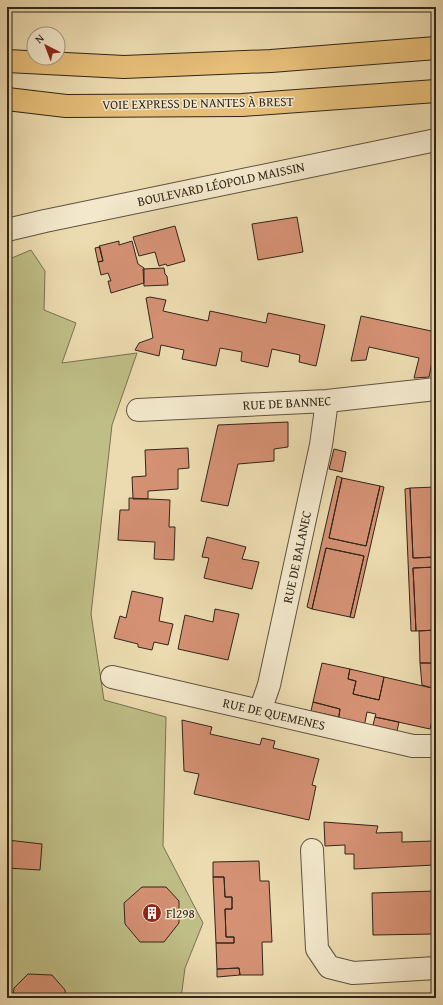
<svg xmlns="http://www.w3.org/2000/svg" width="443" height="1005" viewBox="0 0 443 1005" font-family="'Gentium Book Plus',serif">
  <style>
    .green { fill: #bfbe86; stroke: #787250 }
    .building { fill: #d59174; stroke: #312619 }
    .lines { fill: none; stroke-linecap: round; stroke-linejoin: round }
    .street-casing { stroke: #60533f; stroke-width: 24 }
    .highway-casing { stroke: #312619; stroke-width: 24 }
    .street { stroke: #f3e8cc; stroke-width: 22 }
    .highway { stroke: #e6be78; stroke-width: 22 }
    .labels { text-anchor: middle; dominant-baseline: central; stroke-width: 3; stroke-linejoin: round; paint-order: stroke }
    .street-label { font-size: 13px; fill: #312619; stroke: #f3e8cc }
    .poi-label { font-size: 13px; fill: #312619; stroke: #f3e8cc; text-anchor: start }
  </style>
  <rect width="100%" height="100%" fill="#ecdbb0"/>
  <filter id="stains"><feTurbulence type="fractalNoise" baseFrequency=".005" numOctaves="4"/><feColorMatrix values="0 0 0 0 .2 0 0 0 0 .09 0 0 0 0 .02 0 0 0 .5 -.17"/></filter>
  <radialGradient id="worn" r=".72"><stop offset=".6" stop-color="#630" stop-opacity="0"/><stop offset="1" stop-color="#630" stop-opacity=".3"/></radialGradient>
  <path class="green" d="M31,250l14,21 -1,39 32,13 -14,40 75,-10 -25,72 -21,189 13,86 62,17 -3,129 40,77 -18,45 -4,30h-174v-738z"/>
  <path class="building" d="M297,217l6,35 -45,8 -6,-36z
    M175,226l10,35 -18,5 -1,-2 -7,2 -4,-14 -16,4 -6,-19z
    M119,241v4l13,-4 6,23 6,4v15l-33,10 -3,-12h3l-3,-8 -7,2 -3,-13 5,-1 -4,-15z
    M100,247l3,14 -5,1 -3,-14z
    M164,268l1,6 2,2 1,9 -24,1 -1,-17z
    M150,297l16,3 -3,11 45,10 2,-10 56,12 2,-10 57,12 -9,41 -17,-4 1,-7 -28,-6 -4,18 -27,-6 1,-9 -22,-4 -4,18 -34,-7 2,-9 -23,-5 -2,11 -24,-6 4,-7 14,-5 -7,-40z
    M361,316l75,16v10l-7,35 -15,1 5,-20 -50,-11 -3,13 -15,1z
    M288,422v25l-14,2v12l-36,3 -10,42 -27,-5 17,-76z
    M188,448l1,20 -11,1v20l-30,2v8h-15l-1,-22 14,-1 -1,-26z
    M334,449l12,3 -4,20 -13,-3z
    M337,476l5,2 -13,60 37,8 14,-60 4,1 -30,131 -4,-1 14,-61 -38,-8 -14,61 -5,-2z
    M342,478l38,8 -14,60 -37,-8z
    M436,487v70l-23,1 -3,-70z
    M410,488l3,70 23,-1v10l-23,1 3,63h-5l-6,-142z
    M129,498l41,2 -1,27h6l-1,33 -20,-1 1,-17 -37,-2 2,-30h9z
    M207,537l39,10 -4,12 17,3 -7,27 -48,-11 5,-20 -7,-1z
    M326,548l38,8 -14,61 -38,-8z
    M436,567v63l-20,1 -3,-63z
    M132,591l31,7 -4,23 14,3 -5,21 -14,-3 -2,8 -14,-3v-3l-24,-6 6,-22 6,2z
    M215,609l24,5 -11,46 -50,-11 7,-34 28,7z
    M436,630v33h-16l-1,-32z
    M322,663l28,6 -2,10 8,2 -3,13 26,6 5,-23 52,12v29l-3,-1 -3,12 -55,-12 1,-3 -9,-2 -3,15 -26,-6 2,-12 -27,-7z
    M420,663h16v26l-14,-4z
    M350,669l34,8 -5,23 -26,-6 3,-13 -8,-2z
    M313,702l27,7 -1,8 -28,-6z
    M375,717l24,5 -2,9 -24,-6z
    M433,717l3,1v10l-5,-1z
    M182,720l30,7 -2,7 50,11 2,-7 13,3 -2,7 46,11 -7,26 4,1 -7,34 -115,-26 5,-20 -15,-3z
    M324,822l54,4 -2,7 26,-1v10l32,-1 1,24 -81,4v-15h-9v-9l-20,1z
    M7,840l35,4 -2,26 -33,-2z
    M259,861l1,20h9l3,61h-10l1,33h-23l-1,-7 -22,1 -1,-26h18v-6h-8l-1,-28h7v-12h-7l-1,-20h-11v-15z
    M213,877h11l1,20h7v12h-7l1,28h8v6h-18z
    M142,887h24l13,14v22l-15,19h-24l-15,-18 -1,-21z
    M436,891v43l-63,1 -1,-42z
    M239,968l1,7 -23,2v-8z
    M28,974l24,1 13,15 1,8h-53l1,-10z"/>
  <g class="lines">
    <g class="street-casing">
      <path id="street" d="M7,230l38,-9 391,-81
        M138,410l189,-9 109,-12
        M112,677l301,69h23
        M260,711l9,-26 52,-240 6,-44
        M312,850l5,99 12,18 24,6 83,-5"/>
    </g>
    <g class="highway-casing">
      <path id="highway" d="M7,61l117,6 147,-6 165,-13
        M7,99l59,7 176,-1 194,-14"/>
    </g>
    <use href="#street" class="street"/>
    <use href="#highway" class="highway"/>
  </g>
  <defs>
    <g id="building-disc" transform="scale(1)"><circle r="9.5" fill="#8f2418" stroke="#f3e8cc"/><path d="M-4-6H4V6H1V3H-1V6H-4ZM-2.5-4.3h1.7v1.8h-1.7ZM.8-4.3h1.7v1.8H.8ZM-2.5-1h1.7V.8h-1.7ZM.8-1h1.7V.8H.8Z" fill="#fff"/></g>
  </defs>
  <g fill-rule="evenodd">
    <use href="#building-disc" x="152" y="913"/>
  </g>
  <g class="labels">
    <g class="street-label">
      <text transform="translate(198 103) rotate(-1)">VOIE EXPRESS DE NANTES À BREST</text>
      <text transform="translate(221 184) rotate(-12)">BOULEVARD LÉOPOLD MAISSIN</text>
      <text transform="translate(287 403) rotate(-3)">RUE DE BANNEC</text>
      <text transform="translate(297 557) rotate(-78)">RUE DE BALANEC</text>
      <text transform="translate(274 714) rotate(13)">RUE DE QUEMENES</text>
    </g>
    <g class="poi-label">
      <text x="166" y="913">Fl298</text>
    </g>
  </g>
  <rect width="443" height="1005" fill="none" stroke="#ecdbb0" stroke-width="24"/>
  <rect x="8" y="8" width="427" height="989" fill="none" stroke="#312619" stroke-width="2"/>
  <rect x="12" y="12" width="419" height="981" fill="none" stroke="#312619"/>
  <g transform="translate(46 46) rotate(318)"><circle r="19" fill="#f3e8cc" stroke="#a59a84"/>
  <path d="M0-3L7 15L0 10L-7 15Z" fill="#8f2418"/>
  <text y="-6" font-size="11" font-weight="bold" text-anchor="middle" fill="#312619">N</text>
  </g>
  <rect width="100%" height="100%" filter="url(#stains)"/>
  <rect width="100%" height="100%" fill="url(#worn)"/>
</svg>
